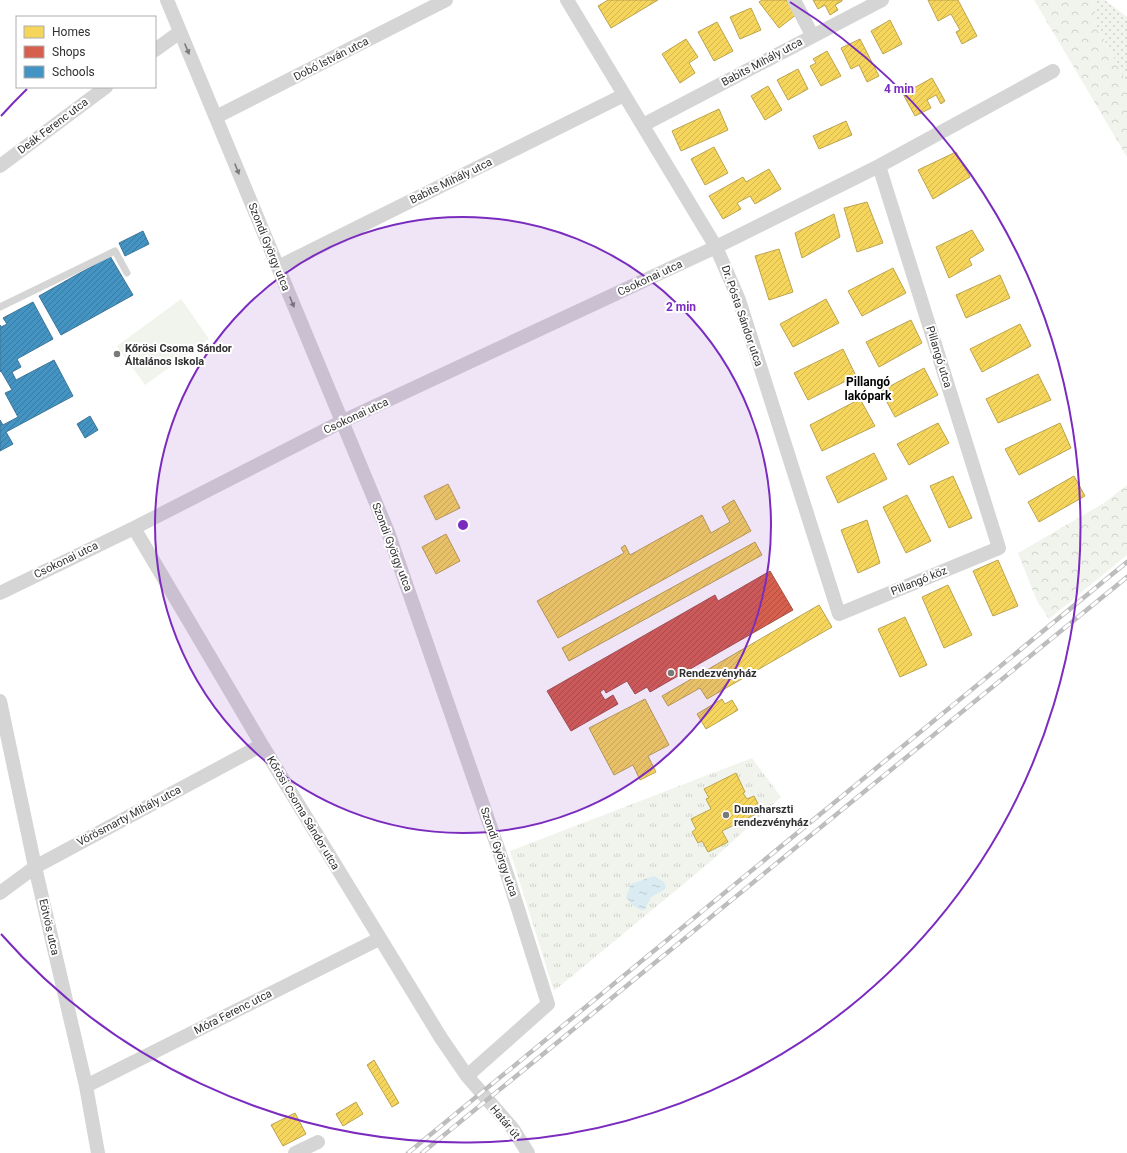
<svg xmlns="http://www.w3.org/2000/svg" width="1127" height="1153" viewBox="0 0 1127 1153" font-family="Roboto,sans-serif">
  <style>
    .grass { fill: url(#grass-dots) }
    .forest { fill: url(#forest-crowns) }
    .park { fill: url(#park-tufts) }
    .garden { fill: #f1f4ec }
    .water { fill: url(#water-ripples) }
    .homes { fill: url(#homes-hatch); stroke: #bba44f }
    .shops { fill: url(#shops-hatch); stroke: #a45245 }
    .schools { fill: url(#schools-hatch); stroke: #3e7697 }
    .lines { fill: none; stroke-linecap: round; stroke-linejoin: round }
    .lane { stroke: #d5d5d5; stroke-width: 7 }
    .street { stroke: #d5d5d5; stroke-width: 14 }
    .rail-casing { stroke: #bdbdbd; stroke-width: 4.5 }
    .rail { stroke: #fff; stroke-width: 3; stroke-dasharray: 9; stroke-linecap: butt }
    .oneway { fill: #7b7b7b }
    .ring { fill: none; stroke: #7b2cbf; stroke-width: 2 }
    .poi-dot { fill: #797979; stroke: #fff; stroke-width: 1.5 }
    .labels { text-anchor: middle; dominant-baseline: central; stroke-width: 4; stroke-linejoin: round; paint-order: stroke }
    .street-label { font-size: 11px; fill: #313131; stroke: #fff }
    .poi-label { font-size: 11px; font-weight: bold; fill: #313131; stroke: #fff; text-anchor: start }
    .neighbourhood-label { font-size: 12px; font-weight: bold; fill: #000; stroke: #fff }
    .centre { fill: #7b2cbf; stroke: #fff; stroke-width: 2 }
    .ring-label { font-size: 12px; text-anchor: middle; font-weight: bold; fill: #7b2cbf; stroke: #fff; stroke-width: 4; stroke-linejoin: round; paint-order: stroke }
  </style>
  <defs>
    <pattern id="grass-dots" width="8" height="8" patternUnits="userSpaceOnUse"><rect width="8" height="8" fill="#f1f4ec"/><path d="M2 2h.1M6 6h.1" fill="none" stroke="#cfd2cb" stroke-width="1.8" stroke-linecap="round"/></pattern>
    <pattern id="forest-crowns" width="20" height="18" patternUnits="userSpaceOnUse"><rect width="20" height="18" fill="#f1f4ec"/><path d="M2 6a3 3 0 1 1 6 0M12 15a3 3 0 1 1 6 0" fill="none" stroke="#cfd2cb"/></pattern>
    <pattern id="park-tufts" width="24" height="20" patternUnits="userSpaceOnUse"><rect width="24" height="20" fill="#f1f4ec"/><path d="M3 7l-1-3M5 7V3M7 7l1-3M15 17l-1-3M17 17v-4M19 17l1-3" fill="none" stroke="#cfd2cb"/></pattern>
    <pattern id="water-ripples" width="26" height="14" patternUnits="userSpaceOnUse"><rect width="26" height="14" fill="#daebf1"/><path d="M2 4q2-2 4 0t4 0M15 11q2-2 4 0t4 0" fill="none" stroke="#bccacf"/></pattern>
    <pattern id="homes-hatch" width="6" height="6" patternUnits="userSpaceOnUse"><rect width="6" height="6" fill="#f6d55c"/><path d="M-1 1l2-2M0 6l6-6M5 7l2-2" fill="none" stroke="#d3b750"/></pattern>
    <pattern id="shops-hatch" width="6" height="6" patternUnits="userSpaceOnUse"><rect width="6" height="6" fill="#d6604d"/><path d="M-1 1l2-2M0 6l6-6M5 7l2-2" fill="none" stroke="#ae5041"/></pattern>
    <pattern id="schools-hatch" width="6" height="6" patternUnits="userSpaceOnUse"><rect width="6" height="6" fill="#4393c3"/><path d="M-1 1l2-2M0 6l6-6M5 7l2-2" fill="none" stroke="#39799f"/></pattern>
  </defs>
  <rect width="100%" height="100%" fill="#fff"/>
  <path class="grass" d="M1095,0h10l22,17v66l-32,-60z"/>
  <path class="forest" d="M1034,0h61v23l32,60v74z
    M1127,485v70l-78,64 -12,-18 -19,-48 86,-50z"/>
  <path class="park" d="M752,758l29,39 -72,66 -155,128 -44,-140z"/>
  <path class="garden" d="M181,299l28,40 -64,46 -28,-39z"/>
  <path class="water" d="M654,876l10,6 2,4 -2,4 -13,7 -6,12 -3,1 -9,-4 -7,-9 5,-13z"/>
  <path class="homes" d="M608,0h50l-47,28 -13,-22z
    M762,0h24l11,14 -18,14 -20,-26z
    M813,0h29v1l-7,4 3,5 -8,5 -5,-10 -7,4z
    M928,0h30l19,36 -15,8 -6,-12 4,-2 -9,-16 -13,7z
    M751,8l10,22 -21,9 -10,-22z
    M890,20l12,24 -19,10 -12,-23z
    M717,22l16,29 -19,10 -16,-29z
    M686,39l12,18 -9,6 6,10 -15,10 -18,-29z
    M860,39l19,37 -12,6 -8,-17 -8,4 -10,-21z
    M827,51l14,25 -20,10 -11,-20 6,-3 -3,-4z
    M798,69l10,20 -20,11 -11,-20z
    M932,78l13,23 -4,3 -5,-9 -9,5 4,8 -16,8 -12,-22z
    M768,86l14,24 -17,10 -14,-24z
    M719,109l9,21 -47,21 -9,-20z
    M846,121l6,14 -33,14 -6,-13z
    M714,147l14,26 -23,12 -14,-26z
    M956,152l14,25 -37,22 -15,-29z
    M769,169l12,20 -26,15 -5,-8 -13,7 4,6 -18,10 -14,-23 34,-19 3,5z
    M867,202l16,41 -26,9 -13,-44z
    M834,214l6,23 -38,21 -7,-25z
    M972,230l12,20 -15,9 3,6 -23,13 -13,-31z
    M779,249l14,43 -24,8 -14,-44z
    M893,268l13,25 -44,23 -14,-25z
    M1000,275l10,23 -44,20 -10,-23z
    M826,299l13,24 -46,24 -13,-23z
    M911,320l11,23 -43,24 -13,-25z
    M1020,324l11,22 -49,26 -12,-23z
    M843,349l13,27 -48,24 -14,-27z
    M924,368l14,27 -43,22 -14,-26z
    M1038,374l13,26 -53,23 -12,-24z
    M860,399l15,27 -53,25 -12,-26z
    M938,423l11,20 -40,22 -12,-21z
    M1060,423l11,25 -52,27 -14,-26z
    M874,453l13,26 -49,24 -12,-26z
    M953,476l19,42 -23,10 -19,-42z
    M1074,476l11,20 -46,26 -11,-20z
    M448,484l12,24 -24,12 -12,-24z
    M907,495l24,46 -25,12 -23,-46z
    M734,500l17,31 -193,107 -21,-37 87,-48 -3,-5 4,-3 5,10 72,-40 9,18 19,-11 -8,-15z
    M867,520l13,43 -22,10 -17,-43z
    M446,534l14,27 -24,13 -14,-27z
    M755,542l7,13 -193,106 -7,-13z
    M998,560l20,46 -25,10 -20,-45z
    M948,585l24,50 -28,13 -22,-51z
    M819,605l13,22 -125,72 -7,-11 -32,18 -6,-10z
    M905,617l22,48 -27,12 -22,-48z
    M645,699l24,46 -21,11 8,16 -16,8 -7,-15 -19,10 -25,-47z
    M722,699l3,5 7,-4 6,10 -32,19 -9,-15z
    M736,773l9,19 -2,1 4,6 7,-3 8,15 -40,20 6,11 -20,10 -6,-11 -4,2 -6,-11 4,-3 -5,-10 20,-10 -5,-10 3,-1 -5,-9z
    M374,1060l25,43 -7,4 -25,-42z
    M356,1102l7,12 -20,12 -7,-12z
    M295,1113l11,21 -23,12 -12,-21z"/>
  <path class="shops" d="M770,571l23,39 -143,82 -3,-5 -12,7 -8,-13 -21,12 -2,-4 -4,3 5,8 8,-5 5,9 -47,27 -24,-40 168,-96 3,6z"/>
  <path class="schools" d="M143,231l6,13 -24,12 -6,-13z
    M110,256l23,39 -72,40 -22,-39z
    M33,302l20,37 -36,20 4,8 -9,5 4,8 38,-20 19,36 -67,36 7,12 -13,7v-31l3,5 15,-8 -13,-24 7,-3 -11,-19 -1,1v-47l1,2 6,-3 -4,-6z
    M90,416l8,14 -13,8 -8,-14z"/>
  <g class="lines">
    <path class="lane" d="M0,307l115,-56 12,22"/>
    <path class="street" d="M167,0l221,532 120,345 40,127 -81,72
      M567,0l149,247 23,53 100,314 160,-66 -120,-382
      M794,0l18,35
      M155,50l25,-18
      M216,117l230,-117
      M643,125l239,-125
      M0,166l106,-79
      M278,267l346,-172
      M134,528l128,217 179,293 26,38 46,53 15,24
      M0,593l134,-65 207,-106 375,-175 163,-81 174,-95
      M0,701l35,166 51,219 12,67
      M0,893l35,-26 227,-122
      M86,1086l293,-147
      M295,1153l23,-11"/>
    <g class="rail-casing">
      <path id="rail" d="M408,1153l719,-591
        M422,1153l705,-576"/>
    </g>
    <use href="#rail" class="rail"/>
  </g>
  <defs><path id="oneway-solid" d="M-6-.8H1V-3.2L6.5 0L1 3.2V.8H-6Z"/></defs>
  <g class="oneway">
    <use href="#oneway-solid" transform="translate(187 49) rotate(67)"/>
    <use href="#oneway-solid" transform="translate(237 169) rotate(68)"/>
    <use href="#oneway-solid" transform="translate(292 302) rotate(68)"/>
  </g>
  <circle cx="463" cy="525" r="308" fill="#7b2cbf" fill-opacity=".12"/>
  <g class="ring">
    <circle cx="463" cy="525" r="308"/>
    <path d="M1 116A617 617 0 0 1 27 89M790 2A617 617 0 1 1 1 934"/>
  </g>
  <g class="poi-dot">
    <circle cx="117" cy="354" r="4"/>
    <circle cx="671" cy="673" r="4"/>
    <circle cx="726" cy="815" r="4"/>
  </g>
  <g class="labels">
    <g class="street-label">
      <text transform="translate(331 59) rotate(-27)">Dobó István utca</text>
      <text transform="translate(762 62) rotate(-28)">Babits Mihály utca</text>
      <text transform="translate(53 126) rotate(-37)">Deák Ferenc utca</text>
      <text transform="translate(451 181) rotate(-26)">Babits Mihály utca</text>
      <text transform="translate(269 247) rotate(68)">Szondi György utca</text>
      <text transform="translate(650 278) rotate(-25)">Csokonai utca</text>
      <text transform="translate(742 316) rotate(71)">Dr. Pósta Sándor utca</text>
      <text transform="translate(939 357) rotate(73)">Pillangó utca</text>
      <text transform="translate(356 416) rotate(-25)">Csokonai utca</text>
      <text transform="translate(392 547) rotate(69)">Szondi György utca</text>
      <text transform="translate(66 560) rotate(-26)">Csokonai utca</text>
      <text transform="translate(919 581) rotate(-22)">Pillangó köz</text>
      <text transform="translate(303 813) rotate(59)">Kőrösi Csoma Sándor utca</text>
      <text transform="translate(129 816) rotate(-28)">Vörösmarty Mihály utca</text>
      <text transform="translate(499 852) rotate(71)">Szondi György utca</text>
      <text transform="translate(49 927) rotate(77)">Eötvös utca</text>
      <text transform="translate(233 1012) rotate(-27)">Móra Ferenc utca</text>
      <text transform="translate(505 1122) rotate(50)">Határ út</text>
    </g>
    <g class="poi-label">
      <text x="125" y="348">Kőrösi Csoma Sándor<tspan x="125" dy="13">Általános Iskola</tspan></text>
      <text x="679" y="673">Rendezvényház</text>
      <text x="734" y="809">Dunaharszti<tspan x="734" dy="13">rendezvényház</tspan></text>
    </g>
    <g class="neighbourhood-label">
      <text x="868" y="382">Pillangó<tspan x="868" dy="14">lakópark</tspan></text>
    </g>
  </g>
  <circle cx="463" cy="525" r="6" class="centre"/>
  <g class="ring-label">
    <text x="899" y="93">4 min</text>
    <text x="681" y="311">2 min</text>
  </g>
  <rect x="16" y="16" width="140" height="72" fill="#ffffff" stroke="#adadad"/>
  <rect x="24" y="26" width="20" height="12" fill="#f6d55c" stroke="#adadad"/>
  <text x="52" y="36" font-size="12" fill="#313131">Homes</text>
  <rect x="24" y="46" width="20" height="12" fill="#d6604d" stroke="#adadad"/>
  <text x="52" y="56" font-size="12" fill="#313131">Shops</text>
  <rect x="24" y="66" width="20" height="12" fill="#4393c3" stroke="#adadad"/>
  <text x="52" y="76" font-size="12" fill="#313131">Schools</text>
</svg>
